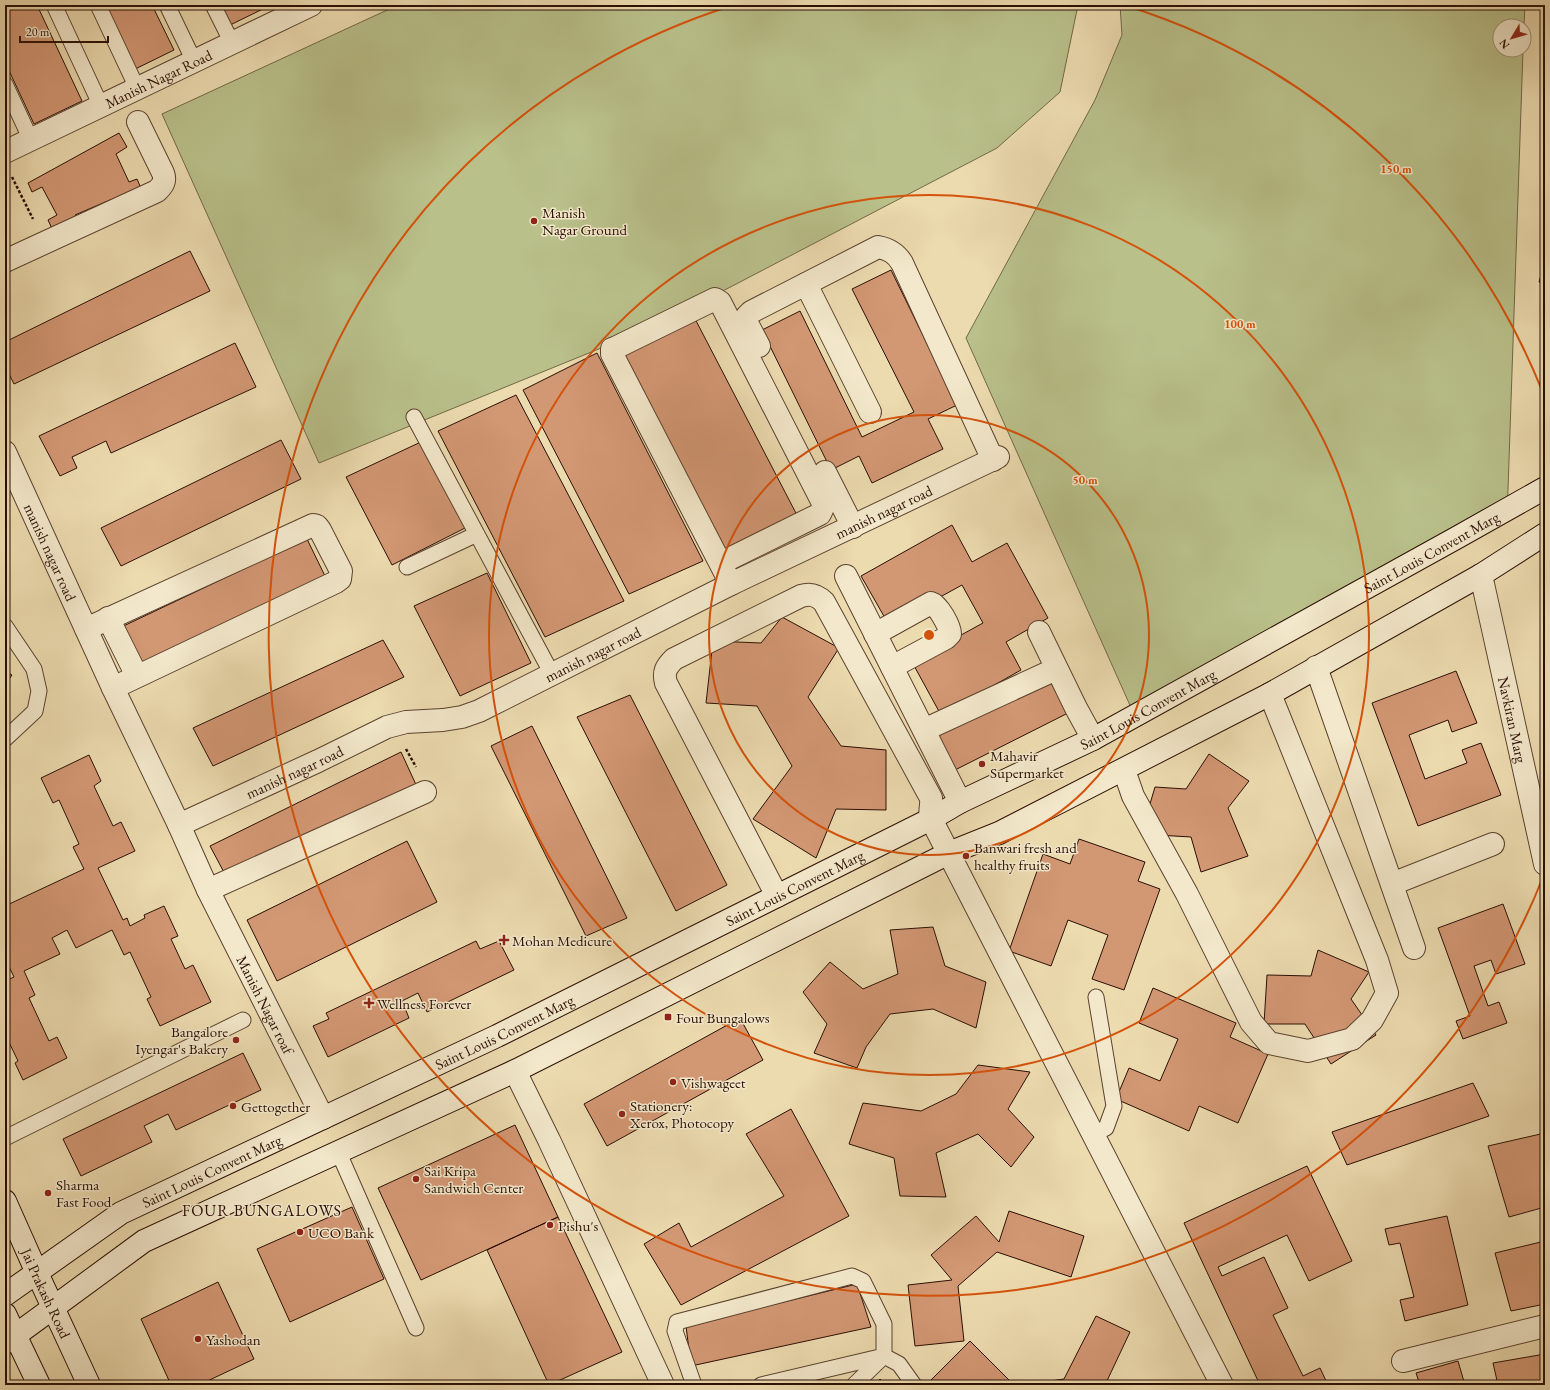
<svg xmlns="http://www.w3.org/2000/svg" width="1550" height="1390" viewBox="0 0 1550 1390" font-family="'EB Garamond',serif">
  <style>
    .green { fill: #b9c08a; stroke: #726847 }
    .building { fill: #d29773; stroke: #2b0f04 }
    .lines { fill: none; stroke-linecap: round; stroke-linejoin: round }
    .service-casing { stroke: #5b422f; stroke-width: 17 }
    .minor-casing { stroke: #5b422f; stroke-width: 24 }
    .secondary-casing { stroke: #2b0f04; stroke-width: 24 }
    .path { stroke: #2b0f04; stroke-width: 2.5; stroke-dasharray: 3 2; stroke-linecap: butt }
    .service { stroke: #f3e8cb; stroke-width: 15 }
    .minor { stroke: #f3e8cb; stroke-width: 22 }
    .secondary { stroke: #f3e8cb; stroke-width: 22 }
    .ring { fill: none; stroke: #d5520b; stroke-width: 2 }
    .poi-dot { fill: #8f2418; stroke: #f3e8cb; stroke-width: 1.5 }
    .labels { text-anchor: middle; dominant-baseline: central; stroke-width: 3; stroke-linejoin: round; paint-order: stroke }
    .street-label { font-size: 15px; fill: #2b0f04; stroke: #f3e8cb }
    .poi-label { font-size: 15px; fill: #2b0f04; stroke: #f3e8cb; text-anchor: start }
    .neighbourhood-label { font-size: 16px; letter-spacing: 1px; fill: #2b0f04; stroke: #f3e8cb }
    .centre { fill: #d5520b; stroke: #f3e8cb; stroke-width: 2 }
    .ring-label { font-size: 12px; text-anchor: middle; font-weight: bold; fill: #d5520b; stroke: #f3e8cb; stroke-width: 3; stroke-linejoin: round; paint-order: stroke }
  </style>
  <rect width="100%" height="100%" fill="#ecdbaf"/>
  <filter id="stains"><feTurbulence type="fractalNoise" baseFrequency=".005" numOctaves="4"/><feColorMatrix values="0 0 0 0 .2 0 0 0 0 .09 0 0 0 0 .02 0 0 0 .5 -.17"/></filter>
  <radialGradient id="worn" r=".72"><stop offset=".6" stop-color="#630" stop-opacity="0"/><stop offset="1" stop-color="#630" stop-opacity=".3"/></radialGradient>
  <path class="green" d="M398,5h680l-18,87 -63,56 -280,146 -106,50 -292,119 -157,-349z
    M1120,5h405l-1,21h-24v24h23l-16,469 -370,202 -171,-383 129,-238 27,-65z"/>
  <path class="building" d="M5,5h32l45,96 -48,23 -29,-62z
    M91,5h61l22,45 -49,24z
    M215,5h56l-45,22z
    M119,133l8,14 -11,7 13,28 8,-3 6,14 -29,13 -4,-6 -35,15 4,6 -25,12 -6,-13 9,-5 -15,-28 -10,5 -4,-9z
    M190,251l20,40 -196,93 -9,-18v-24z
    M1545,260v24l-6,-2z
    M891,270l66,135 -29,14 15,30 -71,34 -13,-27 -28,14 -69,-140 38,-19 62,126 52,-25 -62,-123z
    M692,313l107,206 -72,37 -107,-205z
    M235,343l21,44 -145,66 -5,-12 -34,16 5,11 -17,8 -21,-40z
    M597,353l106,208 -74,33 -106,-204z
    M516,395l108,206 -79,36 -107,-206z
    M281,440l20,39 -180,87 -20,-38z
    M423,441l44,86 -75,38 -46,-88z
    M952,525l20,37 35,-19 41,75 -42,24 15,28 -80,45 -29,-53 71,-39 -21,-38 -73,40 -28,-49z
    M307,539l18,37 -191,91 -19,-37z
    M487,573l44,90 -71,33 -46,-90z
    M782,617l57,31 -31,49 33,49 45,4v60l-50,-1 -20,49 -63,-39 39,-53 -35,-60 -51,-3 7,-62 48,2z
    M383,640l21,37 -191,89 -20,-38z
    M5,671l7,4 -7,10z
    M1456,671l21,52 -25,9 -4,-12 -39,15 16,44 42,-16 -5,-13 19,-7 20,52 -83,31 -46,-123z
    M1054,677l20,33 -119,60 -21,-35z
    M630,695l97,190 -51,26 -99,-194z
    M532,726l95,192 -41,18 -95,-190z
    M401,752l17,37 -191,89 -17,-32z
    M1209,754l40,27 -21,27 20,48 -47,16 -10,-35 -50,-3 14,-47 31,2z
    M89,755l12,26 -7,5 19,40 8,-4 14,29 -37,17 25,52 4,-2 3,8 15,-8 -1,-3 20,-9 14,30 -7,3 14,30 8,-4 18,37 -51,24 -13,-27 4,-2 -21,-45 -6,3 -12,-25 -36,18 -9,-18 -15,8 8,16 -36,17 11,24 -6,3 20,43 8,-4 10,21 -44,22 -8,-17 3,-2 -13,-27v-53l9,-4 -9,-19v-52l79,-37 -11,-22 6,-3 -20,-44 -6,3 -12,-25z
    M1079,839l66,23 -7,19 22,8 -36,101 -32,-11 16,-44 -40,-15 -17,46 -42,-15 34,-97 27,10z
    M407,841l30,61 -160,79 -30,-61z
    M1503,904l22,60 -29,10 -5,-14 -17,6 14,40 11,-4 8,21 -44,16 -7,-18 14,-5 -32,-88z
    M933,927l12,39 41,16 -10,46 -43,-19 -43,5 -24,33 -9,21 -43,-15 13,-29 -24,-32 27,-30 33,27 35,-15 -8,-44z
    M476,941l4,8 19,-8 15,29 -87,42 -9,-19 -16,8 7,17 -81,39 -15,-31 16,-7 -3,-6z
    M1318,950l51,22 -18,27 25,36 -45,29 -26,-40h-41l3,-49 44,1z
    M1153,988l83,35 -6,14 38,17 -30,69 -39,-17 -10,25 -73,-32 13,-31 31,13 18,-42 -39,-16z
    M740,1018l23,42 -156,86 -23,-42z
    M243,1053l18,37 -85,40 -8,-16 -24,12 8,16 -71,34 -18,-37z
    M978,1065l52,7 -22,37 26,28 -23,30 -33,-33 -42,19 10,44 -46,-1 -6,-38 -45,-14 14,-41 58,8 35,-17z
    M1473,1083l16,33 -142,49 -15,-33z
    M791,1109l58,107 -168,89 -37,-61 35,-21 12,24 93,-51 -38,-62z
    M515,1125l43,92 -137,63 -43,-92z
    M1545,1133v74l-36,10 -21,-71z
    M1307,1166l45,95 -43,20 -22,-46 -69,32 4,9 42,-19 24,51 -15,7 30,61 17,-8 8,17h-68l-76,-162z
    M352,1207l32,72 -94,43 -33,-73z
    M1009,1211l75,25 -13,41 -74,-25 -39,34 6,55 -49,5 -7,-61 44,-5 -21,-25 45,-39 23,26z
    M1447,1216l21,89 -63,16 -5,-21 14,-3 -14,-54 -11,2 -4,-16z
    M558,1217l64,135 -73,33 -62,-135z
    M1545,1241v63l-34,7 -16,-58z
    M218,1282l36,77 -55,26h-28l-30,-66z
    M857,1284l14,43 -180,39 -5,-40z
    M1096,1316l34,16 -25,53h-32l-8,-4 1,4h-43l41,-6z
    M970,1341l43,43v1h-85l-1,-1z
    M1545,1354v31h-47l-5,-22z
    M1458,1361l7,24h-45l-4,-12z
    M880,1379l6,6h-12z"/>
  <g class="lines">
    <g class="service-casing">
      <path id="service" d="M54,5l47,101
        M98,5l39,83
        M167,5l27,56
        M213,5l19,38
        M5,84l26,56
        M414,417l138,257
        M407,567l70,-33
        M5,626l29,43 5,22 -4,20 -30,28
        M1093,1134l13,-6 8,-22 -18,-109
        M5,1138l238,-118
        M338,1151l78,177
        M694,1385l-19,-54 2,-9 175,-46 11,5 21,43v32l-123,29
        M854,1385l30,-29 15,8 15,21"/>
    </g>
    <g class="minor-casing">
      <g id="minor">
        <path id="s1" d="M5,152l306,-147"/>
        <path d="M5,261l152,-70c6,-6 9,-10 6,-18l-25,-51"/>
        <path d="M806,284l64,128"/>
        <path d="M759,346l-12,-23v-7l4,-4 127,-65c11,2 18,6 24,16l91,197"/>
        <path id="s2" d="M5,452l108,236 66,137 29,65 115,228"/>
        <path d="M825,472l28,55"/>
        <path d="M721,563l99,-49 4,-9 -104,-203 -5,-3 -100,49 -3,1v5l119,230"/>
        <path id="s3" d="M1481,575l64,289"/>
        <path d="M846,576l114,226"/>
        <path d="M108,618l29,58"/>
        <path d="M86,629l227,-104 4,1 3,4 21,41 -1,8 -4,3 -223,106"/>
        <path d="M1039,632l37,76 17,31"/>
        <path d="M875,634l56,-31c7,2 19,23 19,31l-4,4 -54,29"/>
        <path d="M1316,667l98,281"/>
        <path d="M924,730l132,-61"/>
        <path d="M1124,770l9,26 54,98 64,128 18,21 39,8 44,-12 20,-19 15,-27 -10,-33 -107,-266"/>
        <path id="s4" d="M179,825l139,-64 69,-34 19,-5 37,-2 19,-3 17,-6 252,-127 267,-127"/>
        <path d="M1392,884l101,-40"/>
        <path d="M208,890l217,-98"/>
        <path d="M777,896l-111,-213c-3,-11 0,-16 8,-24l127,-63c9,-3 16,-1 23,6l107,196c1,7 -2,13 0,21l291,566"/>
        <path d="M515,1071l34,69 114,245"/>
        <path d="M1403,1361l142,-35"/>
      </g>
    </g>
    <g class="secondary-casing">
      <g id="secondary">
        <path id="s5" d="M5,1201l32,72 52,112"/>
        <path id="s6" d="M5,1295l116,-82 376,-177 434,-217 29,-17 133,-63 365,-202 87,-49"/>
        <path d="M5,1314l34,71"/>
        <path d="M5,1343l139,-102 371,-170 434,-218 50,-20 271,-139 211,-119 64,-41"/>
      </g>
    </g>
    <path class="path" d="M12,177l21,42
      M406,749l10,18"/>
    <use href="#service" class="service"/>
    <use href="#minor" class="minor"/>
    <use href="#secondary" class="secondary"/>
  </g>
  <g class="ring">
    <circle cx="929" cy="635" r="220"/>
    <circle cx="929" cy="635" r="440"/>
    <path d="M1543 877A660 660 0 1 1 731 6M1127 6A660 660 0 0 1 1543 393"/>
  </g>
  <g class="poi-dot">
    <circle cx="534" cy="221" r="4"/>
    <circle cx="982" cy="764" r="4"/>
    <circle cx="966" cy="856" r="4"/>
    <path d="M502 934h4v4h4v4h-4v4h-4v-4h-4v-4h4z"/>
    <path d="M367 997h4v4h4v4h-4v4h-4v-4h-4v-4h4z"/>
    <rect x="664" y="1013" width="8" height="8" rx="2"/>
    <circle cx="236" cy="1040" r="4"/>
    <circle cx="673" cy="1082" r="4"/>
    <circle cx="233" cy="1106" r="4"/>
    <circle cx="622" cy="1114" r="4"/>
    <circle cx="416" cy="1179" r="4"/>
    <circle cx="48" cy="1193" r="4"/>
    <circle cx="550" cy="1225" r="4"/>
    <circle cx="300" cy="1232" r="4"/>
    <circle cx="198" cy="1339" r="4"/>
  </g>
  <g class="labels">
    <g class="street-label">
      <text stroke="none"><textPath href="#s1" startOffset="170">Manish Nagar Road</textPath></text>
      <text stroke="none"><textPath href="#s4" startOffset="775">manish nagar road</textPath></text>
      <text stroke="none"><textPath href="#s2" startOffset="110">manish nagar road</textPath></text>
      <text stroke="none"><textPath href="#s6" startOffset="1610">Saint Louis Convent Marg</textPath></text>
      <text stroke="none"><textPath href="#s4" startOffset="451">manish nagar road</textPath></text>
      <text stroke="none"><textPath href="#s6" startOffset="1286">Saint Louis Convent Marg</textPath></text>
      <text stroke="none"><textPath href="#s3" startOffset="148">Navkiran Marg</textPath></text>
      <text stroke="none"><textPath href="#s4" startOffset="127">manish nagar road</textPath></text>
      <text stroke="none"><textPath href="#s6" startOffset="890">Saint Louis Convent Marg</textPath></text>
      <text stroke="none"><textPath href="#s2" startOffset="611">Manish Nagar roaf</textPath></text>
      <text stroke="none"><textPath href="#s6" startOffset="566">Saint Louis Convent Marg</textPath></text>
      <text stroke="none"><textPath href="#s6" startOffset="242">Saint Louis Convent Marg</textPath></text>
      <text stroke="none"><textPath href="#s5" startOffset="101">Jai Prakash Road</textPath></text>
    </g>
    <g class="poi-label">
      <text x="542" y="212">Manish<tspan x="542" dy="17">Nagar Ground</tspan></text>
      <text x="990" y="755">Mahavir<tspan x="990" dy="17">Supermarket</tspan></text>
      <text x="974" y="847">Banwari fresh and<tspan x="974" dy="17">healthy fruits</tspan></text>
      <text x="512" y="940">Mohan Medicure</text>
      <text x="377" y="1003">Wellness Forever</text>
      <text x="676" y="1017">Four Bungalows</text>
      <text x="228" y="1031" text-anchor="end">Bangalore<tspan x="228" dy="17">Iyengar's Bakery</tspan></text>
      <text x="681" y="1082">Vishwageet</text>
      <text x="630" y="1105">Stationery:<tspan x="630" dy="17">Xerox, Photocopy</tspan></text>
      <text x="241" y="1106">Gettogether</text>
      <text x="424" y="1170">Sai Kripa<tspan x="424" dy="17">Sandwich Center</tspan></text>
      <text x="56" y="1184">Sharma<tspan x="56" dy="17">Fast Food</tspan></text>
      <text x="558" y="1225">Pishu's</text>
      <text x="308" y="1232">UCO Bank</text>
      <text x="206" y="1339">Yashodan</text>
    </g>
    <g class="neighbourhood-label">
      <text x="262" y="1210">FOUR BUNGALOWS</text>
    </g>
  </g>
  <circle cx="929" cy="635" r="6" class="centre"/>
  <g class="ring-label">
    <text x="1396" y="173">150 m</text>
    <text x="1240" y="328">100 m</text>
    <text x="1085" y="484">50 m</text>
  </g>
  <rect width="1550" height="1390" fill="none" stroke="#ecdbaf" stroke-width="20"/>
  <rect x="6" y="6" width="1538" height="1378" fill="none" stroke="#2b0f04" stroke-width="2"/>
  <rect x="10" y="10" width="1530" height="1370" fill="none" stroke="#2b0f04"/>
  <g transform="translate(1512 38) rotate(232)"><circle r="19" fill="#f3e8cb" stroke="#a3917b"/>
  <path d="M0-3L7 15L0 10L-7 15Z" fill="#8f2418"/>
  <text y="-6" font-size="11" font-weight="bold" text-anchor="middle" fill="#2b0f04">N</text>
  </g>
  <path d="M20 36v6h88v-6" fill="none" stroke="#2b0f04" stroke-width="2"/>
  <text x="26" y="36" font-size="12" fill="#2b0f04" stroke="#f3e8cb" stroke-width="3" paint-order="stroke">20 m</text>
  <rect width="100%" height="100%" filter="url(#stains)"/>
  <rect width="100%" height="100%" fill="url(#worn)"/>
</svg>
